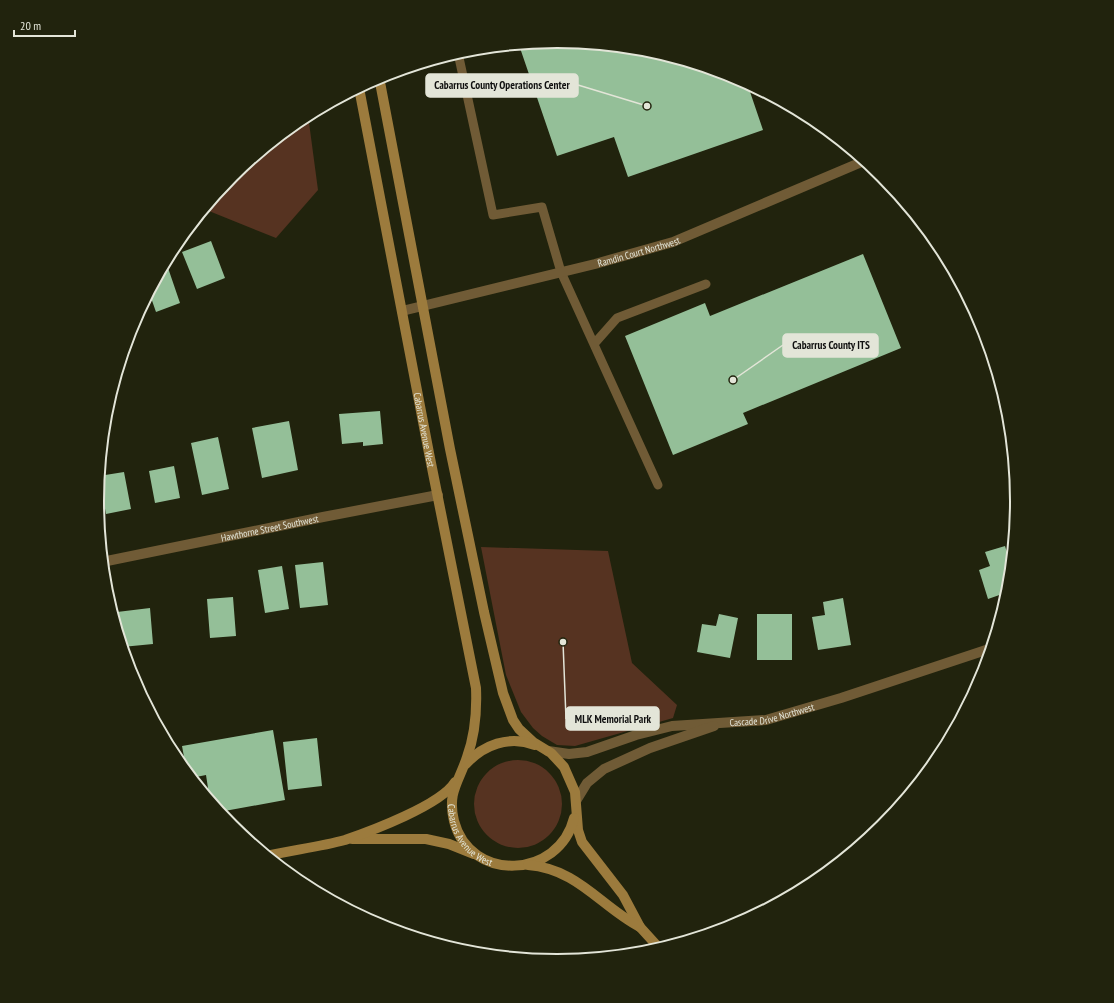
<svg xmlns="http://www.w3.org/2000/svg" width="1114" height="1003" viewBox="0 0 1114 1003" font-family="'PT Sans Narrow',sans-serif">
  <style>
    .green { fill: #563321 }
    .building { fill: #94bf98 }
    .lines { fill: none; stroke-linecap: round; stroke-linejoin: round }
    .lane { stroke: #705b36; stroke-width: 9 }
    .street { stroke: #705b36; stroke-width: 10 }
    .secondary { stroke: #9c7b3d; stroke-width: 10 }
    .labels { text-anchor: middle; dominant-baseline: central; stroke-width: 4; stroke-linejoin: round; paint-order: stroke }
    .street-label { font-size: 10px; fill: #e3e5d8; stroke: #21230d }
    .rim { fill: none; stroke: #e3e5d8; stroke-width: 2 }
    .leader { fill: none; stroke: #e3e5d8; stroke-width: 1.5 }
    .callout-dot { fill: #e3e5d8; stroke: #21230d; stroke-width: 1.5 }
    .callout { fill: #e3e5d8; stroke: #e3e5d8; stroke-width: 1.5 }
    .callout-label { font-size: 11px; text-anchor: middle; font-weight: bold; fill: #111 }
  </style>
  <rect width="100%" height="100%" fill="#21230d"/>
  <path class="green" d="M308,115l10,75 -42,48 -72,-29 28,-33z
    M481,547l127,4 24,112 45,42 -4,13 -98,28 -18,-1 -15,-9 -9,-8 -12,-16 -15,-37z
    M474 804a44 44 0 1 1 88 0a44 44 0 1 1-88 0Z"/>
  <path class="building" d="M557,41l90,9 86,26 14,7 16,47 -135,47 -14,-40 -57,19 -38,-111z
    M211,241l14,37 -28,11 -15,-37z
    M863,254l38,94 -158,65 5,11 -75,31 -48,-119 80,-33 5,13z
    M166,262l14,41 -24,9 -7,-20z
    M380,411l3,33 -20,2v-4l-21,2 -3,-30z
    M289,421l9,49 -36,8 -10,-50z
    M218,437l11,52 -27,6 -11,-52z
    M174,466l6,32 -25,5 -6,-32z
    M124,472l7,37 -25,5 -7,-38z
    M1005,546l6,19 -3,27 -20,7 -9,-29 11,-4 -5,-14z
    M323,562l5,43 -28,3 -5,-43z
    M282,566l7,43 -24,4 -7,-43z
    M233,597l3,39 -26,2 -3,-39z
    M843,598l8,47 -33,5 -6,-33 13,-2 -2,-13z
    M150,608l3,36 -31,3 -3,-11 -2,-24z
    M719,614l19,4 -8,40 -33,-6 5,-28 14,2z
    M757,614h35v46h-35z
    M273,730l12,70 -66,12 -9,-11 -4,-26 -15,3 -4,-5 -5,-27z
    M317,738l5,48 -34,4 -5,-48z"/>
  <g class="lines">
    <path class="lane" d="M458,53l35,162 49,-8 19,65 97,213
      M594,344l23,-26 89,-34"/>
    <g class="street">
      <path id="s1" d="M402,311l193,-47 78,-22 191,-81"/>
      <path id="s2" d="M102,562l221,-45 115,-22"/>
      <path id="s3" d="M548,751l21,3 18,-2 49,-17 36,-9 94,-6 75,-22 151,-50"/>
      <path d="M576,801l11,-18 17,-14 46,-21 64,-22"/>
    </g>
    <g class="secondary">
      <path d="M379,77l71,372 34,163 19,81 10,27 6,9 14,13 18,11 13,14 11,25 3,38 4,12 41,53 17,32 20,22"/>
      <path id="s4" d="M359,88l70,365 47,235c1,24 -1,47 -9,69 -8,25 -20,35 -13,64 16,62 105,58 120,-3"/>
      <path d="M466,764c17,-19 43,-29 69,-19"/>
      <path d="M352,839h74l23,5 25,10"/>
      <path d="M266,856c26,-6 53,-9 79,-16 26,-9 96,-35 110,-58"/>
      <path d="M528,865c50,4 72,41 112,62"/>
    </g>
  </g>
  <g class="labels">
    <g class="street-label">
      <text stroke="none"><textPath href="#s1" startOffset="244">Ramdin Court Northwest</textPath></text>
      <text stroke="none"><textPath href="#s4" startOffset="348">Cabarrus Avenue West</textPath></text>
      <text stroke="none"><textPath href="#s2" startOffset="171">Hawthorne Street Southwest</textPath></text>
      <text stroke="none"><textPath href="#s3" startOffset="229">Cascade Drive Northwest</textPath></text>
      <text stroke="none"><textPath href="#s4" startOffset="769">Cabarrus Avenue West</textPath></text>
    </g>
  </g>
  <path d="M0 0H1114V1003H0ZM104 501a453 453 0 1 1 906 0a453 453 0 1 1-906 0Z" fill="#21230d" fill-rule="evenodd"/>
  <path class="rim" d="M104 501a453 453 0 1 1 906 0a453 453 0 1 1-906 0Z"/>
  <path class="leader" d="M647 106L578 85M733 380L783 345M563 642L566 719"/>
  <g class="callout-dot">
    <circle cx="647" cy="106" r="4"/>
    <circle cx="733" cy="380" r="4"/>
    <circle cx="563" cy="642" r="4"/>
  </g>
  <g class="callout">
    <rect x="426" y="74" width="152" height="23" rx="4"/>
    <rect x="783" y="334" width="95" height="23" rx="4"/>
    <rect x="566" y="707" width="93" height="23" rx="4"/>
  </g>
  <g class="callout-label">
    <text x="502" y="89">Cabarrus County Operations Center</text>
    <text x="831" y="349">Cabarrus County ITS</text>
    <text x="613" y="723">MLK Memorial Park</text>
  </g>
  <path d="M14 30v6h61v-6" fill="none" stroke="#e3e5d8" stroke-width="2"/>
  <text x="20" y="30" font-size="12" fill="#e3e5d8" stroke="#21230d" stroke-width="3" paint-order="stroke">20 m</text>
</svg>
